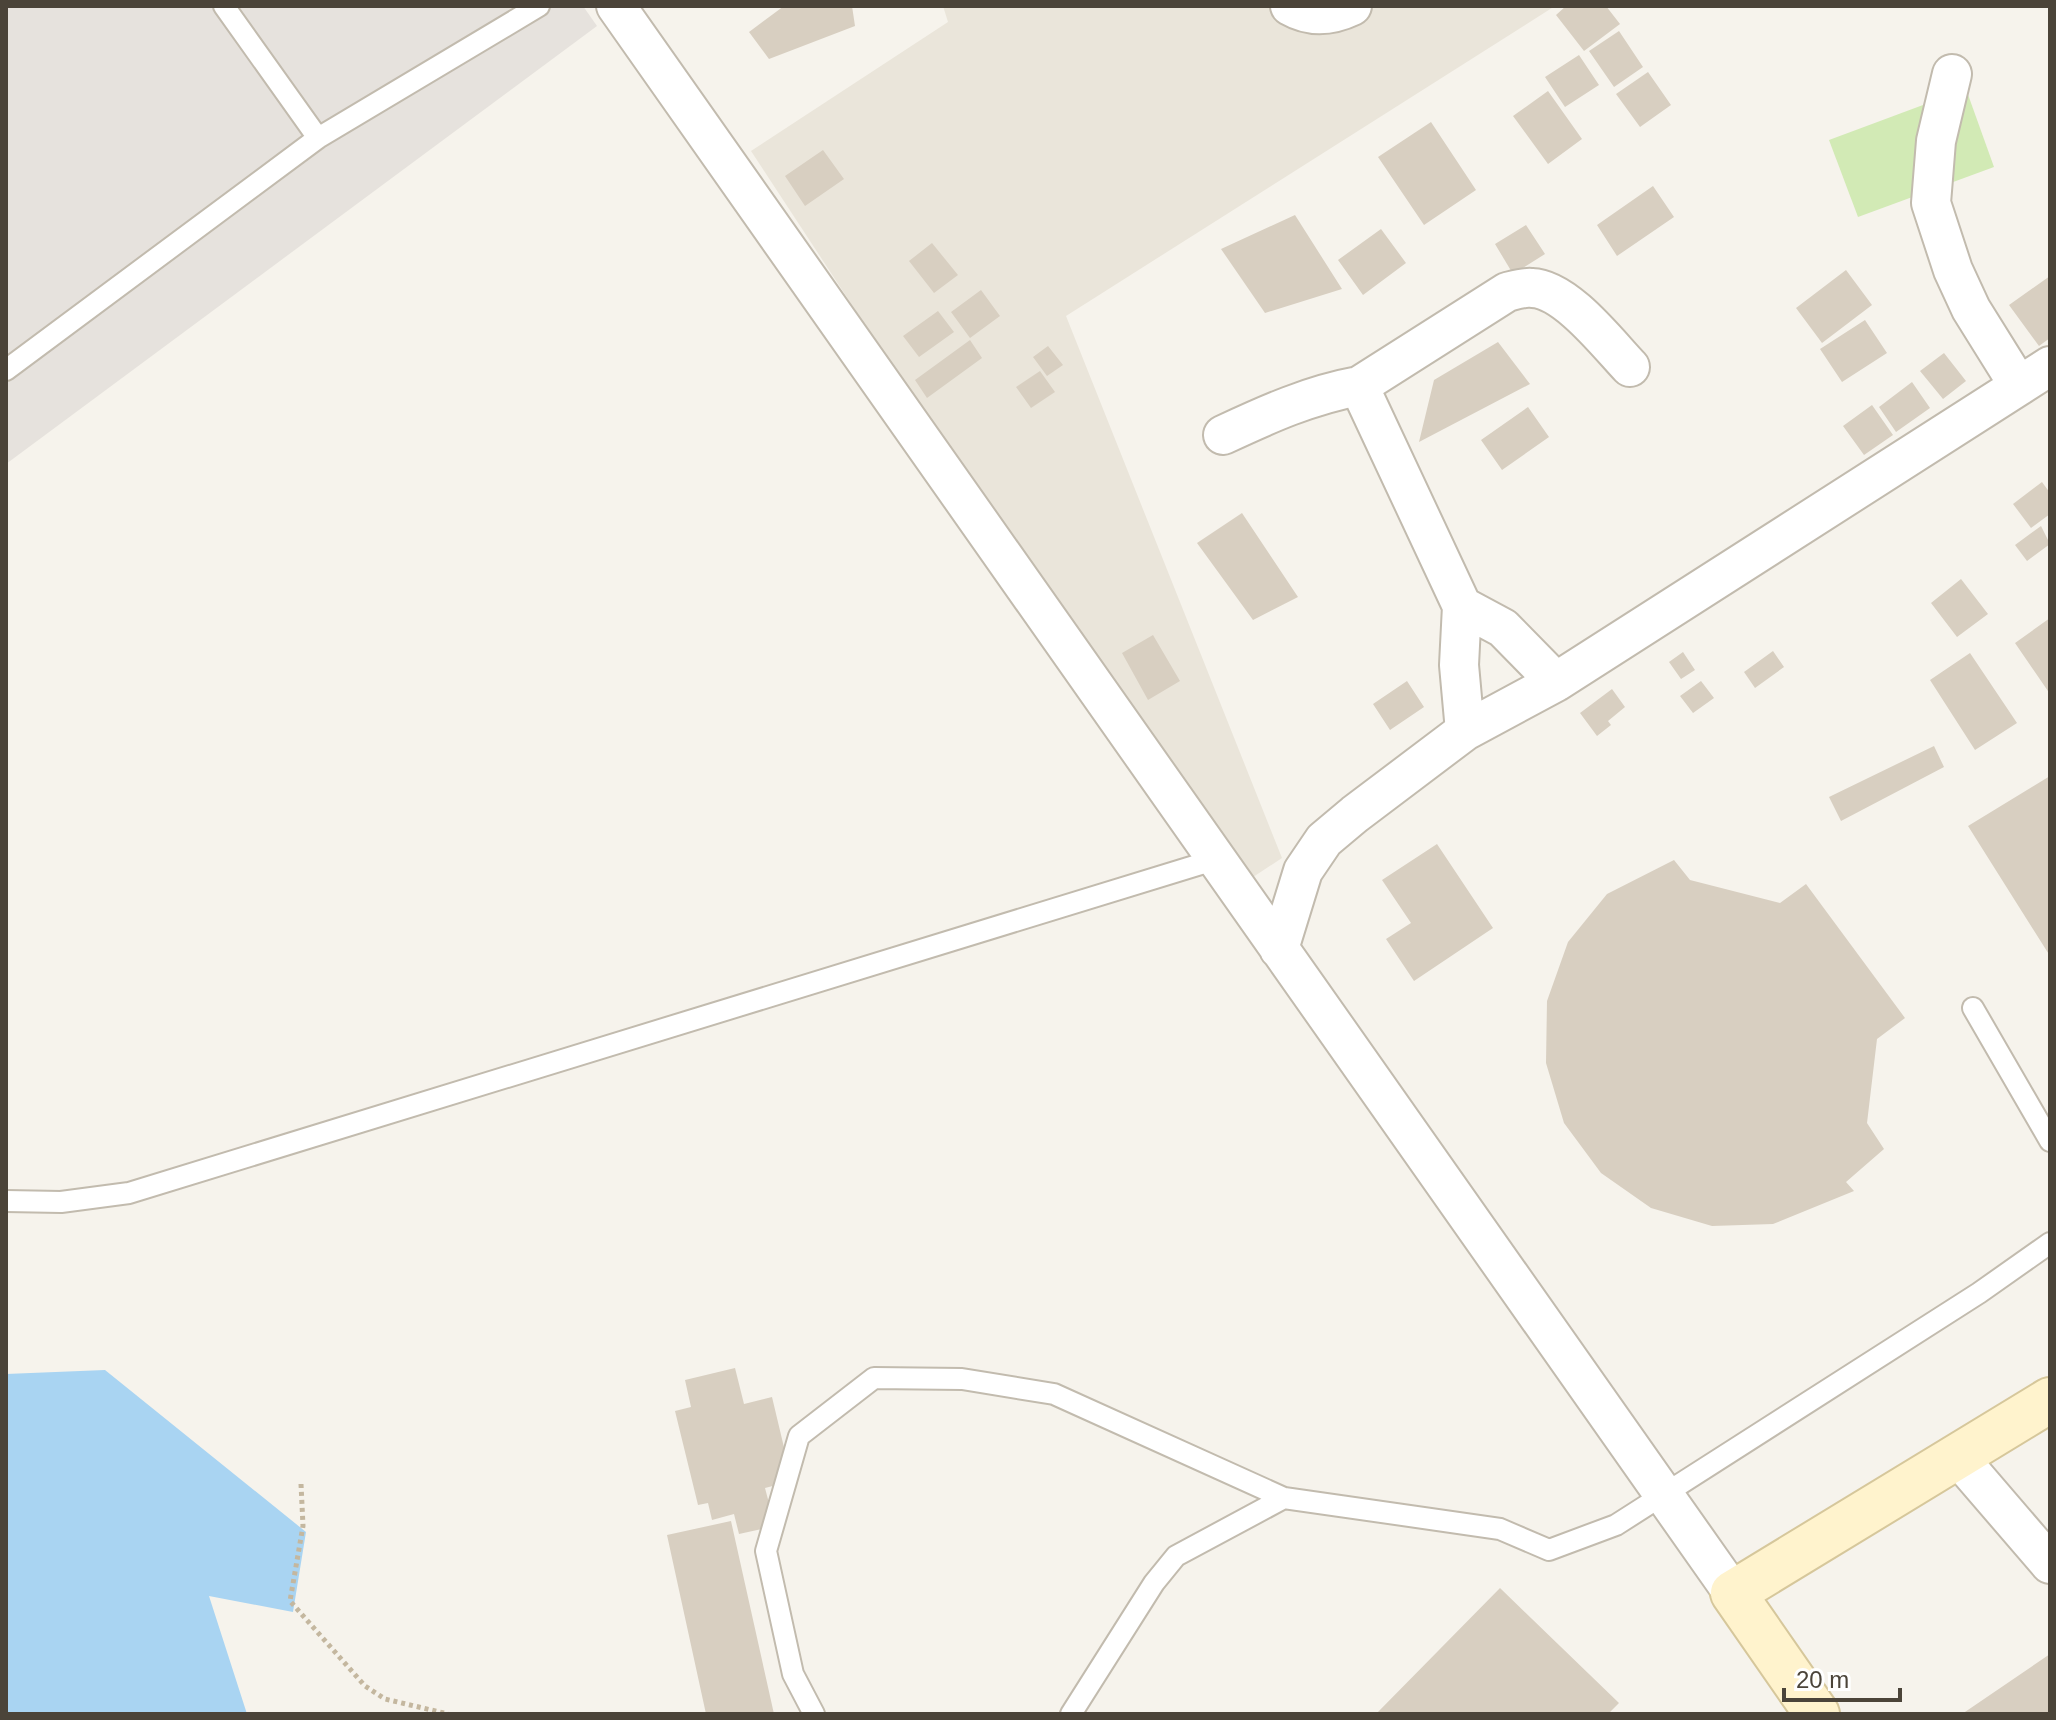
<svg xmlns="http://www.w3.org/2000/svg" width="2056" height="1720" viewBox="0 0 2056 1720" font-family="Helvetica,sans-serif">
  <style>
    .residential { fill: #eae5da }
    .industrial { fill: #e6e2dd }
    .green { fill: #d2eab5 }
    .water { fill: #a9d4f2 }
    .building { fill: #d8cfc1 }
    .lines { fill: none; stroke-linecap: round; stroke-linejoin: round }
    .lane-casing { stroke: #c2bbae; stroke-width: 24 }
    .street-casing { stroke: #c2bbae; stroke-width: 42 }
    .secondary-casing { stroke: #d6c79b; stroke-width: 48 }
    .path { stroke: #c4b79f; stroke-width: 5; stroke-dasharray: 4 4; stroke-linecap: butt }
    .lane { stroke: #fff; stroke-width: 20 }
    .street { stroke: #fff; stroke-width: 38 }
    .secondary { stroke: #fff3cd; stroke-width: 44 }
  </style>
  <rect width="100%" height="100%" fill="#f6f3ec"/>
  <path class="residential" d="M943,6h612l-489,310 216,542 -47,31 -484,-738 197,-129z"/>
  <path class="industrial" d="M6,6h577l14,20 -591,438z"/>
  <path class="green" d="M1966,89l28,78 -136,50 -29,-77z"/>
  <path class="water" d="M105,1370l201,162 -13,80 -84,-16 38,118h-241v-340z"/>
  <path class="building" d="M784,6h68l3,20 -86,33 -20,-27z
    M1566,6h40l14,18 -36,27 -28,-36z
    M1619,31l24,36 -29,20 -25,-36z
    M1579,55l20,30 -34,22 -20,-30z
    M1648,72l23,33 -31,22 -24,-33z
    M1548,91l34,48 -34,25 -35,-48z
    M1431,122l45,68 -52,35 -46,-68z
    M823,150l21,29 -39,27 -20,-30z
    M1653,186l21,31 -57,39 -20,-31z
    M1295,215l47,74 -77,24 -44,-64z
    M1526,225l19,29 -32,20 -18,-30z
    M1381,229l25,34 -43,32 -25,-35z
    M932,243l26,32 -24,18 -25,-32z
    M1846,270l26,35 -50,38 -26,-35z
    M2050,276v62l-11,8 -30,-41z
    M981,290l19,26 -30,22 -19,-26z
    M938,311l16,21 -35,25 -16,-21z
    M1865,320l22,33 -45,29 -22,-33z
    M970,340l12,18 -55,40 -12,-18z
    M1498,342l32,42 -111,58 15,-62z
    M1048,346l15,19 -16,11 -14,-19z
    M1944,353l22,28 -23,18 -23,-28z
    M1040,371l15,21 -24,16 -15,-21z
    M1912,382l18,26 -34,24 -17,-25z
    M1872,405l21,30 -29,20 -21,-29z
    M1528,407l21,30 -47,33 -21,-30z
    M2042,482l8,11v21l-19,14 -18,-24z
    M1242,513l56,84 -45,23 -56,-77z
    M2041,526l9,18 -23,17 -12,-16z
    M1961,579l27,35 -31,23 -26,-34z
    M2050,618v76l-35,-51z
    M1153,635l27,46 -32,19 -26,-47z
    M1773,651l11,16 -29,21 -11,-16z
    M1683,652l12,18 -14,9 -12,-17z
    M1970,653l47,70 -42,27 -45,-70z
    M1407,681l17,26 -34,23 -17,-26z
    M1701,681l13,17 -21,15 -13,-17z
    M1612,689l13,18 -17,14 3,4 -14,11 -17,-23z
    M1934,746l10,21 -103,54 -12,-24z
    M2050,776v180l-82,-130z
    M1437,844l56,84 -79,53 -28,-42 25,-16 -29,-43z
    M1674,860l16,20 90,23 26,-19 99,134 -28,21 -10,84 17,26 -38,33 8,9 -81,33 -61,2 -61,-18 -50,-35 -37,-50 -18,-60 1,-62 21,-59 39,-48z
    M735,1368l9,36 28,-7 20,84 -27,7 10,38 -36,8 -5,-20 -22,6 -4,-17 -10,2 -23,-94 16,-4 -6,-27z
    M731,1521l43,193h-68l-39,-179z
    M1500,1588l119,115 -11,11h-232z
    M2050,1654v60h-88z"/>
  <g class="lines">
    <g class="lane-casing">
      <path id="lane" d="M224,6l94,132
        M6,370l312,-232 221,-132
        M1973,1008l77,133
        M6,1201l55,1 68,-9 1085,-333
        M814,1714l-21,-40 -27,-123 33,-115 75,-58 88,1 92,15 230,104
        M1071,1714l83,-131 22,-27 108,-58 216,31 49,21 67,-25 363,-232 71,-50"/>
    </g>
    <g class="street-casing">
      <path id="street" d="M616,6l1117,1587
        M1290,6c21,12 41,10 62,0
        M1952,74l-16,67 -5,62 22,67 18,39 48,77
        M1359,386l148,-94c8,-2 17,-5 25,-4 34,1 76,56 98,79
        M1223,435c45,-21 87,-40 136,-49l103,220 -3,59 6,66
        M1462,606l41,22 53,54
        M1279,949l24,-78 21,-31 31,-26 110,-83 91,-49 494,-316
        M1958,1457l92,107"/>
    </g>
    <g class="secondary-casing">
      <path id="secondary" d="M1817,1714l-84,-121 317,-193"/>
    </g>
    <path class="path" d="M301,1484l2,42 -13,75 75,85 20,13 63,15"/>
    <use href="#lane" class="lane"/>
    <use href="#street" class="street"/>
    <use href="#secondary" class="secondary"/>
  </g>
  <rect width="2056" height="1720" fill="none" stroke="#4b4439" stroke-width="16"/>
  <path d="M1784 1688v12h116v-12" fill="none" stroke="#4b4439" stroke-width="4"/>
  <text x="1796" y="1688" font-size="24" fill="#4b4439" stroke="#ffffff" stroke-width="6" paint-order="stroke">20 m</text>
</svg>
